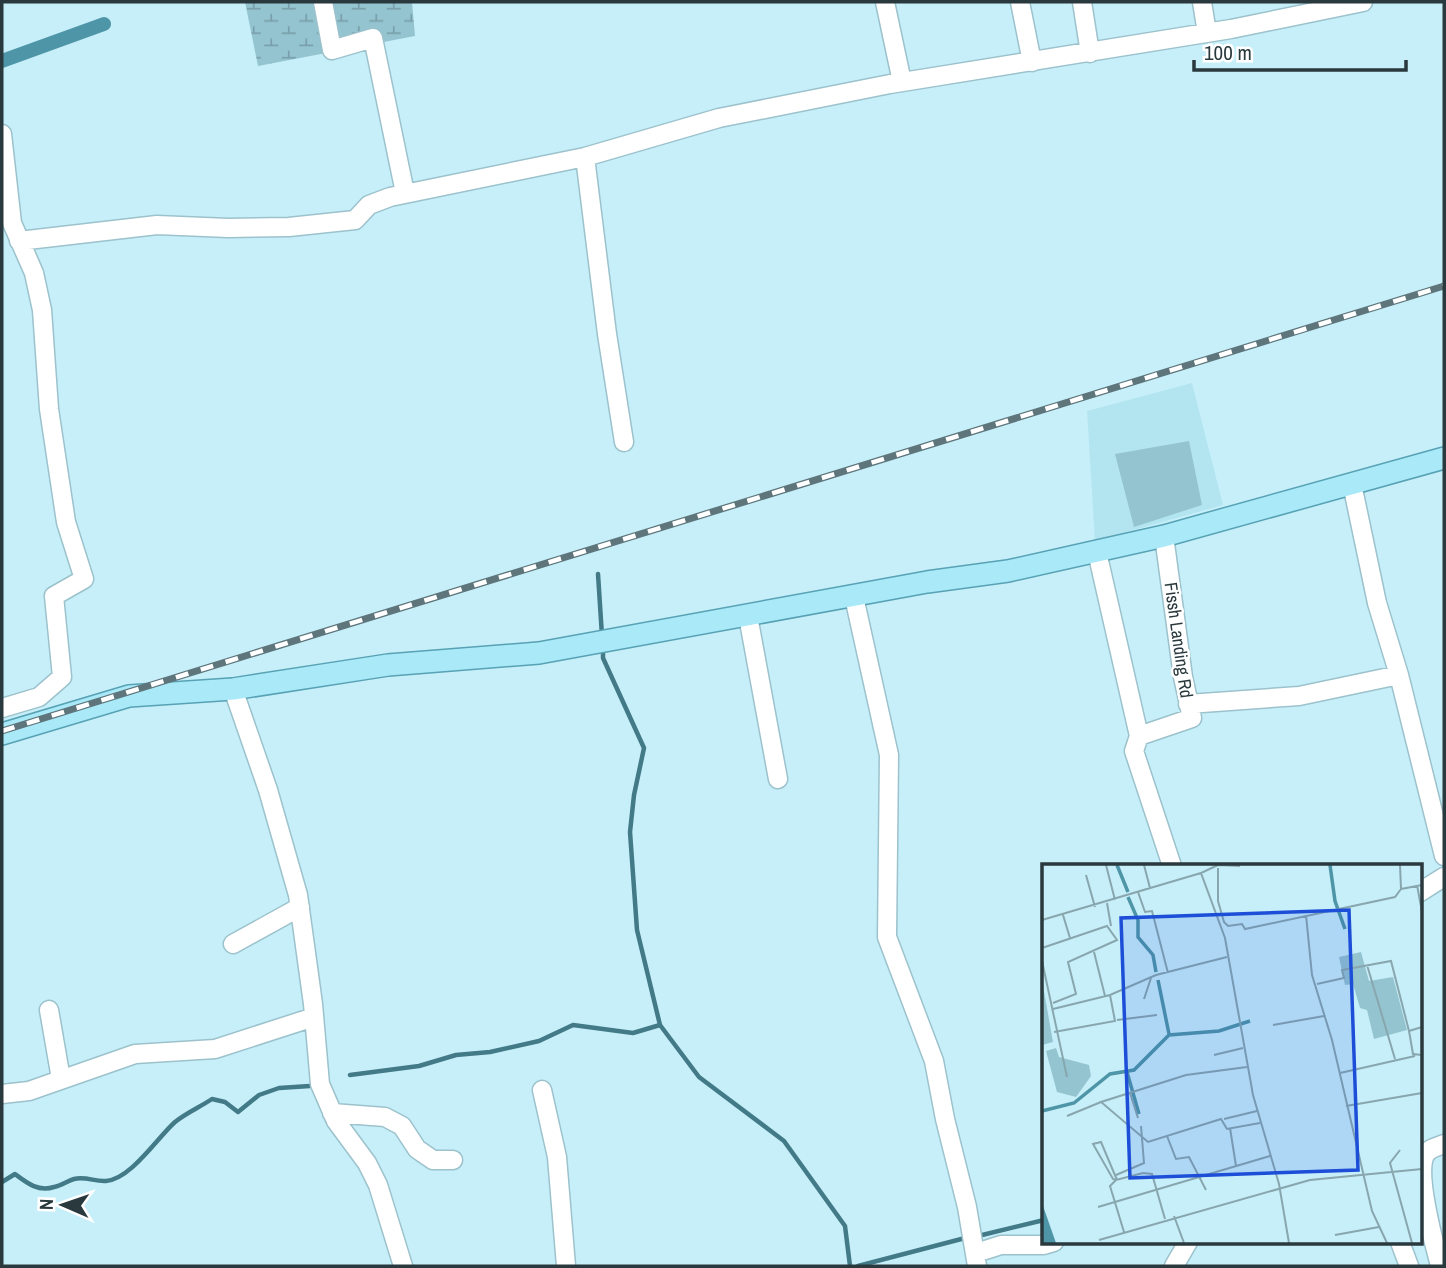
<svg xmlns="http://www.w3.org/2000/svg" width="1446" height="1268" viewBox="0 0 1446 1268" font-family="'Archivo Narrow',sans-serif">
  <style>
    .built { fill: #b3e5f1 }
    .wetland { fill: url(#wetland-marsh) }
    .park { fill: #94c4d0 }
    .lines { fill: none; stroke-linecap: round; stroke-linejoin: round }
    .stream { stroke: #437a87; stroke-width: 4.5 }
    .canal { stroke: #4e96a7; stroke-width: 14 }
    .minor-casing { stroke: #9cc2cc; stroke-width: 21 }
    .major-casing { stroke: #57a2b4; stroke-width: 24 }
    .minor { stroke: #fff; stroke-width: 18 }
    .major { stroke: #a9e9f8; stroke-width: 21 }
    .rail-casing { stroke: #5d757b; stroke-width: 7 }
    .rail { stroke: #fff; stroke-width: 4.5; stroke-dasharray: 13; stroke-linecap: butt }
    .labels { text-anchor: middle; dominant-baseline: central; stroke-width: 5; stroke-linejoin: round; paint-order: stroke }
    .street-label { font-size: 18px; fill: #29393d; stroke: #fff }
    .inset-river { fill: none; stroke: #4e96a7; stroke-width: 3.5 }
    .inset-road { fill: none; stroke: #88a6ae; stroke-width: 2 }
    .view { fill: #1d4ed8; fill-opacity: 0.15; stroke: #1d4ed8; stroke-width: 3.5 }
    .inset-edge { fill: none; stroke: #29393d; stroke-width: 3.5 }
  </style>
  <defs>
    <pattern id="wetland-marsh" width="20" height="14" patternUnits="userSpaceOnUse" patternTransform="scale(1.75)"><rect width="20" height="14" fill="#94c4d0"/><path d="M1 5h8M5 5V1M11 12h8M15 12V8" fill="none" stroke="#79a0aa"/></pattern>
  </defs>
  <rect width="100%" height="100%" fill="#c7eff9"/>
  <path class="built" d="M1192,383l31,122 -128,36 -8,-130z"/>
  <path class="wetland" d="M245,2h167l3,34 -157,30z"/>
  <path class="park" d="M1189,441l13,64 -68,22 -19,-73z"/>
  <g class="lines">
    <path class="stream" d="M598,574l4,62
      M603,648v10l41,90 -10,47 -4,37 7,98 23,95 39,52 85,64 61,85 5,40
      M350,1075l69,-9 37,-11 34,-3 49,-11 34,-16 60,8 27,-8
      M2,1182l13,-8c12,9 23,18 39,13 7,-1 13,-6 20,-8 12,-3 21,3 32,2 25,-2 51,-43 69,-59 11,-9 25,-15 37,-23l13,3 13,10 21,-17 20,-7 31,-2
      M978,1236l66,-16
      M858,1266l111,-29"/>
    <path class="canal" d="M2,61l102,-37"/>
    <g class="minor-casing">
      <path id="minor" d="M323,2l9,48 41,-12 32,155
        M885,2l17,80
        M1020,2l12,60
        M1082,2l8,51
        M1202,2l5,31
        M2,134l10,89 22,50 8,37 7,99 17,113 18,57 -30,17 8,81 -23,20 -37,11
        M585,157l22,177 17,108
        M19,241l138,-16 71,3 61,-1 66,-7 14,-15 21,-8 195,-40 134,-39 171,-34 341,-55 132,-27
        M1352,484l25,119 22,72 45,181
        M1164,536l19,141 9,41 -53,18 -5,15 38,115
        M1097,552l42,184
        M854,597l35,158 -2,182 47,124 11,58 22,88 10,59
        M748,616l30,163
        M233,689l35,101 30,105 15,109 7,80 16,37 31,42 11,22 25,81
        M1188,704l111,-8 100,-21
        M1420,892l24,-15
        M233,944l67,-37
        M49,1010l12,69
        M542,1090l15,67 9,109
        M2,1094l27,-3 106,-37 80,-5 99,-32
        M332,1113l53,4 17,9 15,23 16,11h20
        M1400,1242l9,24
        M976,1253l25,-8h43l10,-3
        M1174,1266l14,-24
        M1440,1266c-6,-24 -25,-90 -15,-111 4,-7 12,-8 19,-11"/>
    </g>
    <g class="major-casing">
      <path id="major" d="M2,734l127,-38 104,-7 155,-24 151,-12 388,-71 81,-11 156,-35 280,-78"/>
    </g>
    <use href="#minor" class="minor"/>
    <use href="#major" class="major"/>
    <g class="rail-casing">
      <path id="rail" d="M2,731l1442,-445"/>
    </g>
    <use href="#rail" class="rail"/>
  </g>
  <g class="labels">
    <g class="street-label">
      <text transform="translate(1179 640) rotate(82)">Fissh Landing Rd</text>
    </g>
  </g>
  <g transform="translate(1042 864)">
    <rect width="380" height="380" fill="#c7eff9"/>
    <path d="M0,116l11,62 -11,3zM14,184l3,9 30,8 2,11 -15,21 -19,-5 -11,-41z" fill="#94c4d0"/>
    <path d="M319,88l8,29 24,-4 14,53 -33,9 -7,-29 -7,-2 -7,-24 -8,1 -6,-28z" fill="#94c4d0"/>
    <path d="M0,339l14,40h-14z" fill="#4e96a7"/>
    <path class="inset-river" d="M75,1l11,27M288,1l5,36 10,28M86,33l10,23v17l15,18 3,17M116,116l11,54M85,208l12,42M0,247l32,-8 36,-29 24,-4 35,-35 50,-4 31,-10"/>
    <path class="inset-road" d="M64,1l9,35M102,1l6,23M176,1l22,1M176,1l-17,8 24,65 28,157 26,89 10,59M176,4v33l6,21 4,4 14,-2 3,5 150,-32 6,-8 -1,-24M44,11l9,32M375,21l5,27M359,25l21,-4M96,28l7,20 7,-1 16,62M65,39l4,23M21,51l7,23M264,51l6,60 20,65 40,171 15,32M0,56l159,-47M0,84l65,-22 10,14 -49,22 8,32 -23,9M52,88l11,44M0,97l25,116M325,101l28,94M275,120l27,-6 -2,-8 49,-9 18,70M102,135l7,-21M11,145l57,-14 46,-20 71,-18M75,156l40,-5M231,161l51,-9M380,163l-13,4 4,23 9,1M12,168l61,-11 -5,-26M172,191l29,-7M205,203l-61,8 -85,27 47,40 73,-23 6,10 33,-6M298,209l75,-17M88,229l8,25M304,242l76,-13M25,252l34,-14M182,255l33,-8M188,264l6,38M125,272l9,23 13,-2 17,33M358,286l-10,13 22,80M74,311l28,-12 -3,-37M74,316l-6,6 14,46M75,316l-16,-38 -8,2 20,35 3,1 27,-7 9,1 13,45M56,343l172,-51M132,352l10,27M293,371l44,-8M57,376l211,-60 112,-11"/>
    <path class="view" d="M307,46l9,260 -228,8 -9,-260z"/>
    <rect width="380" height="380" class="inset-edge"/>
  </g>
  <rect width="1446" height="1268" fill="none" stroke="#29393d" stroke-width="7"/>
  <g transform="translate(63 1205) rotate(272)" stroke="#ffffff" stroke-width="5" paint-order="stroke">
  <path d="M0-5L12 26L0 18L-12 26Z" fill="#29393d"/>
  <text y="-10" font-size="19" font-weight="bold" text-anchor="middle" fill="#29393d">N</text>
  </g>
  <path d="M1194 60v10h212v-10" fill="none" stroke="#29393d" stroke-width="3.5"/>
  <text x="1204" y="60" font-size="21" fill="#29393d" stroke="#ffffff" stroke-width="5" paint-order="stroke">100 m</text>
</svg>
